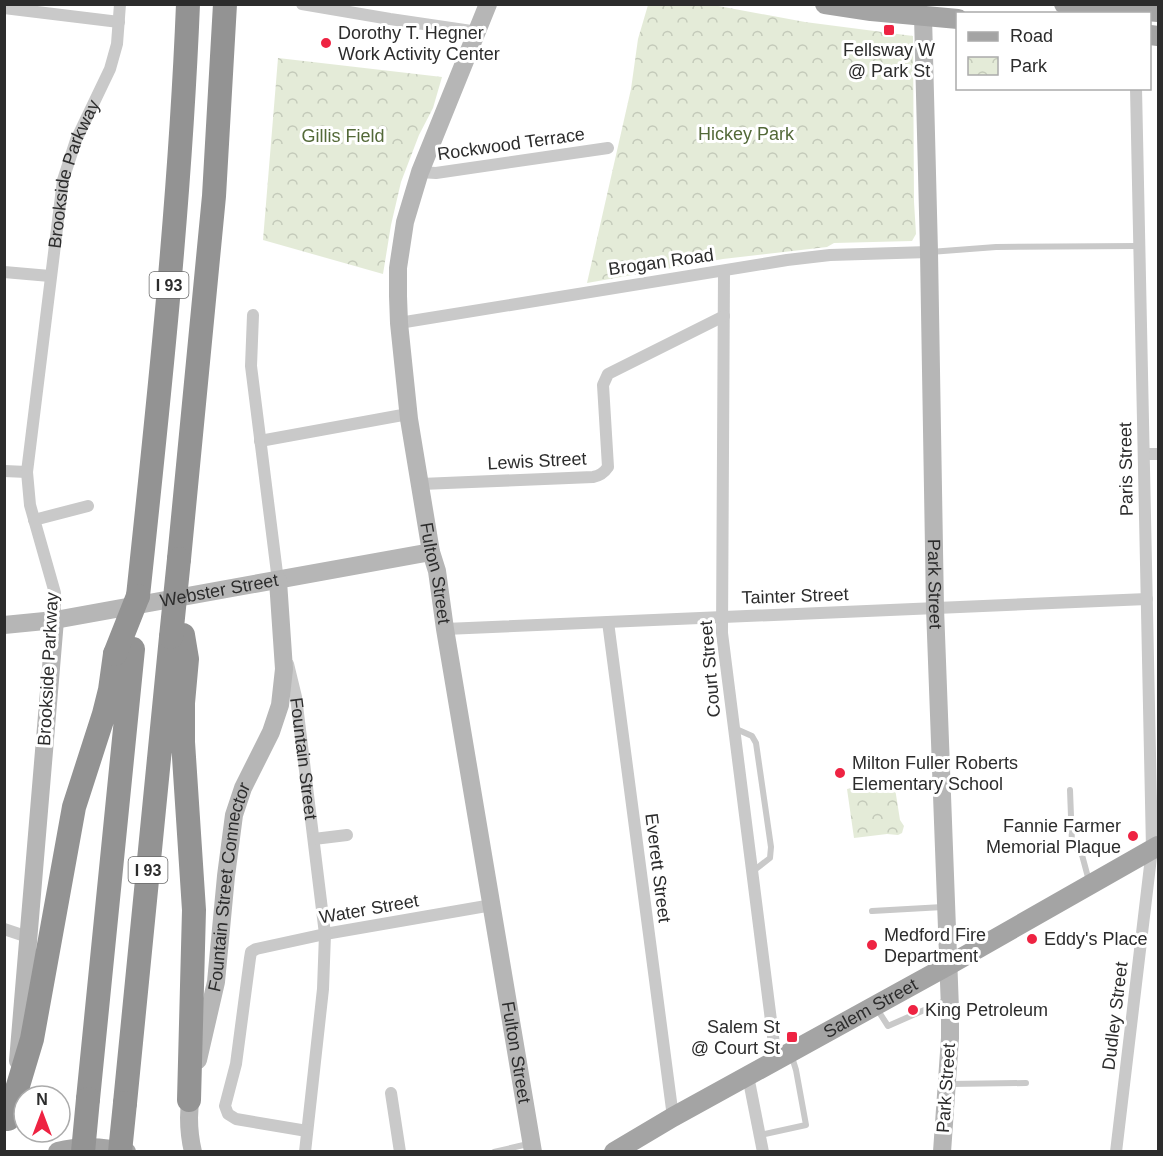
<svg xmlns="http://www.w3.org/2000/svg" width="1163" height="1156" viewBox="0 0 1163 1156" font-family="Helvetica,sans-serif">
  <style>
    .park { fill: url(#park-crowns) }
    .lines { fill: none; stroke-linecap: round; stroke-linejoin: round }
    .lane { stroke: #c9c9c9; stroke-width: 6 }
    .street { stroke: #c9c9c9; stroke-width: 12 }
    .secondary { stroke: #b6b6b6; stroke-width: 18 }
    .primary { stroke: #a4a4a4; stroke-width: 20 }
    .highway { stroke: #939393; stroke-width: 24 }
    .highway-bridge { stroke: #939393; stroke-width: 24 }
    .poi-dot { fill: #ee2342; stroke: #fff; stroke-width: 2 }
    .labels { text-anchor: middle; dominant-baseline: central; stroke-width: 6; stroke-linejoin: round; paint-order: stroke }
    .shield { fill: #fff; stroke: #6b6b6b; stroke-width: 1.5 }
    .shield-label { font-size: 16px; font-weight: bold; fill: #2c2c2c }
    .poi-label { font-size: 18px; fill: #2c2c2c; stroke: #fff; text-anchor: start }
    .park-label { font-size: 18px; fill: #536938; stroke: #fff }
    .street-label { font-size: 18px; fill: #2c2c2c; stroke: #fff }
  </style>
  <defs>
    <pattern id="park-crowns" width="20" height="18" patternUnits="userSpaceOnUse" patternTransform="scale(1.5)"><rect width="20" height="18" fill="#e4ebd8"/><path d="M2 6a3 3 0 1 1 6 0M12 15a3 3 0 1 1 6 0" fill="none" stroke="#c4caba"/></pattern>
  </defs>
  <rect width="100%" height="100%" fill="#fff"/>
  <path class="park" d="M648,5h65l92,17 108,14 1,166 2,32 -4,7 -78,2 -7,4 -104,12 -136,24 44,-194 7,-50z
    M278,58l164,19 -9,31 -14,27 -18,47 -10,43 -8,49 -120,-34z
    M894,782l6,38 4,6 -2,7 -4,2 -11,-1 -33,4 -7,-49z"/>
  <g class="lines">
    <path class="lane" d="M930,252l66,-5 143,-1
      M734,728l18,8 4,7 15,104 -1,11 -18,14
      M1070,790l2,53 10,12 7,26
      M872,911l71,-4
      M877,1009l11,17 59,-26
      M949,1084l77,-1
      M760,1135l46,-10 -10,-55 -5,-16
      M494,1152l34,-8"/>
    <g class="street">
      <path d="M302,4l88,15 88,13"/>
      <path d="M4,8l115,14"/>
      <path d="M420,172l16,1 172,-25"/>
      <path d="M724,271l-2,362 54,427"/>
      <path d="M4,272l46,4"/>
      <path d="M253,315l-2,51 27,215"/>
      <path d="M399,323l388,-63 43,-5 99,-3"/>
      <path d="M260,441l148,-27"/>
      <path d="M1144,454h14"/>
      <path d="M4,471l23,1"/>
      <path d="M421,484l172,-7c6,-1 11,-4 15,-10l-5,-82 5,-11 116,-58"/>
      <path d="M34,520l54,-14"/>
      <path id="s1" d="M55,620v-27l-25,-88 -3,-33 36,-292 13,-40 34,-71 7,-25 3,-40"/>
      <path d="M608,622l65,495"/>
      <path d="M445,629l702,-30"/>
      <path id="s2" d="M288,664l8,33 29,237 -2,55 -18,163"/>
      <path d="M314,839l33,-4"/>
      <path d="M4,929l24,8"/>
      <path d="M748,1076l15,76"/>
      <path d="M391,1093l9,59"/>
      <path d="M307,1131l-71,-12 -8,-5 -3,-8 11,-42 14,-106 1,-6 5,-3 69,-15 167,-29"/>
      <path d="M1116,1152l36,-303 -16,-761"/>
    </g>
    <g class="secondary">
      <path id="s3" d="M488,4l-68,168 -15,50 -7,46v28l1,27 10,96 22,133 6,19 8,58 88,523"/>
      <path id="s4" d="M923,16l6,236 6,356 15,401v29l-8,114"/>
      <path id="s5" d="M4,625l51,-5 376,-68"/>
      <path id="s6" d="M198,1060l18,-78 10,-106 8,-61 9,-27 28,-56 9,-27 4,-36 -6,-88"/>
      <path d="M18,1061l37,-441"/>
      <path d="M192,1087c-4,21 -4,44 1,65"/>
    </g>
    <g class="primary">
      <path d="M825,4l46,7 87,8"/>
      <path d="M1064,4l94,8"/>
      <path d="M1150,35l8,1"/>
      <path d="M58,1152c23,-6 44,-4 68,0"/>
      <path id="s7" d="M614,1152l59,-35 276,-152 209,-119"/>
    </g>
    <path class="highway" d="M179,559l35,-363 11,-192
      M138,596c21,-197 42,-394 50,-592
      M183,635l4,24 -4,44v39l11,168 -5,190
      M88,1099l45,-450
      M125,1103l46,-466
      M8,1119l24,-80 42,-232 30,-93 6,-24 5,-36"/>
    <path class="highway-bridge" d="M171,637l8,-78
      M115,654l23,-58
      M83,1152l5,-53
      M120,1152l5,-49"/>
  </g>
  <g class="poi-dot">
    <rect x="883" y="24" width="12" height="12" rx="3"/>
    <circle cx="326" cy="43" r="6"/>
    <circle cx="840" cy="773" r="6"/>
    <circle cx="1133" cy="836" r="6"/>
    <circle cx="1032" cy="939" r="6"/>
    <circle cx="872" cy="945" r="6"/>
    <circle cx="913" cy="1010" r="6"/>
    <rect x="786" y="1031" width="12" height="12" rx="3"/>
  </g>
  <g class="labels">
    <g class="shield">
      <rect x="149.5" y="272" width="39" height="26" rx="4.5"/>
      <rect x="128.5" y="857" width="39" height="26" rx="4.5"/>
    </g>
    <g class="shield-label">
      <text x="169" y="285">I 93</text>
      <text x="148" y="870">I 93</text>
    </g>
    <g class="poi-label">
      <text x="338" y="33">Dorothy T. Hegner<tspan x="338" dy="21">Work Activity Center</tspan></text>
      <text x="889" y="50" text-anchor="middle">Fellsway W<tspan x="889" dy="21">@ Park St</tspan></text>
      <text x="852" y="763">Milton Fuller Roberts<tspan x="852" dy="21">Elementary School</tspan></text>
      <text x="1121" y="826" text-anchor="end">Fannie Farmer<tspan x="1121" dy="21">Memorial Plaque</tspan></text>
      <text x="884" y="935">Medford Fire<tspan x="884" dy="21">Department</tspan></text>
      <text x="1044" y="939">Eddy's Place</text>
      <text x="925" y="1010">King Petroleum</text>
      <text x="780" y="1027" text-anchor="end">Salem St<tspan x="780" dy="21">@ Court St</tspan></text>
    </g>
    <g class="park-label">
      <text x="746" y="134">Hickey Park</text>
      <text x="343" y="136">Gillis Field</text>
    </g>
    <g class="street-label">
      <text transform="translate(511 144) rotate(-8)">Rockwood Terrace</text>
      <text stroke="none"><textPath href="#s1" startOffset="454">Brookside Parkway</textPath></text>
      <text transform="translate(661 262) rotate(-8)">Brogan Road</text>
      <text transform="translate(537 461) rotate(-3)">Lewis Street</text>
      <text transform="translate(1126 469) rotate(-91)">Paris Street</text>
      <text stroke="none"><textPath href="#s3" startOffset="588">Fulton Street</textPath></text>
      <text stroke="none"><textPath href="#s4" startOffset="568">Park Street</textPath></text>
      <text stroke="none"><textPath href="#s5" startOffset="218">Webster Street</textPath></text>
      <text transform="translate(795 596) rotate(-2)">Tainter Street</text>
      <text transform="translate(48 669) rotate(-87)">Brookside Parkway</text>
      <text transform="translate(710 669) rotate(-95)">Court Street</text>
      <text stroke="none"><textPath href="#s2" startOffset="96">Fountain Street</textPath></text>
      <text transform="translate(658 868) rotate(83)">Everett Street</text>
      <text stroke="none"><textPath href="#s6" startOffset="176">Fountain Street Connector</textPath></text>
      <text transform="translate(369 909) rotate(-10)">Water Street</text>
      <text stroke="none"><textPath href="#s7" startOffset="294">Salem Street</textPath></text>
      <text transform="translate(1115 1016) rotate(-83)">Dudley Street</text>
      <text stroke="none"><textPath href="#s3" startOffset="1074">Fulton Street</textPath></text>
      <text transform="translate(946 1088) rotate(-86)">Park Street</text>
    </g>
  </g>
  <rect width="1163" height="1156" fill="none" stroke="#2c2c2c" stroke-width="12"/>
  <rect x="956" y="12" width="195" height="78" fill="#ffffff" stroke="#ababab" stroke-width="1.5"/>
  <rect x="968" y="32" width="30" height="9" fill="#a4a4a4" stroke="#ababab" stroke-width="1.5"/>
  <text x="1010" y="42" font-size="18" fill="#2c2c2c">Road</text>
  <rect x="968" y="57" width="30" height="18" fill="url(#park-crowns)" stroke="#ababab" stroke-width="1.5"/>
  <text x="1010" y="72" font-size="18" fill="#2c2c2c">Park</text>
  <g transform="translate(42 1114)"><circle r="28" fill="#ffffff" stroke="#ababab" stroke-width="1.5"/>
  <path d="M0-4.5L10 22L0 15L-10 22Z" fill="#ee2342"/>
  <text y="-9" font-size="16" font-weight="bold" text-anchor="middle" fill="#2c2c2c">N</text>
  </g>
</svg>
